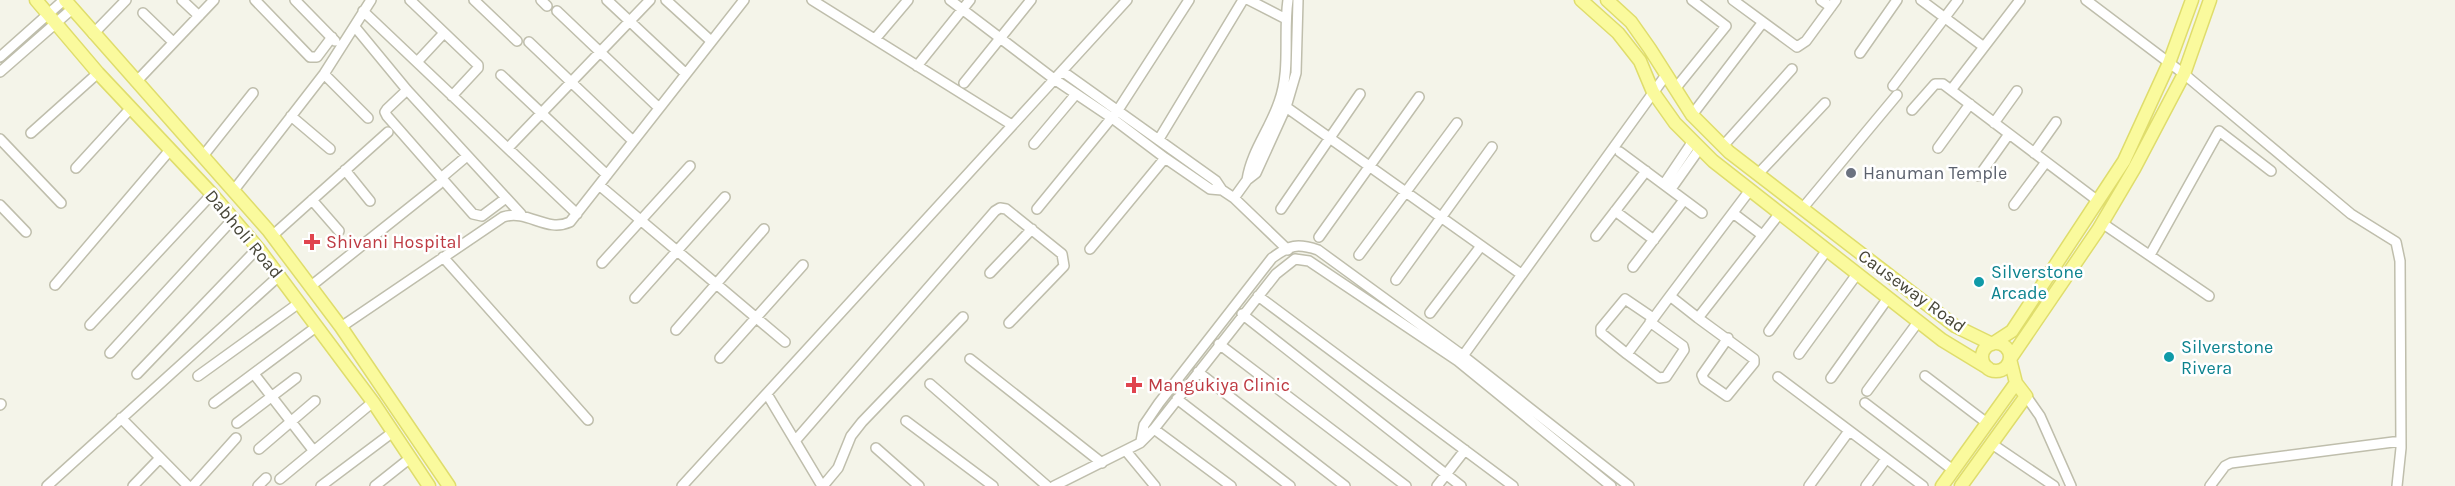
<svg xmlns="http://www.w3.org/2000/svg" width="2455" height="486" viewBox="0 0 2455 486" font-family="Karla,sans-serif">
  <style>
    .lines { fill: none; stroke-linecap: round; stroke-linejoin: round }
    .minor-casing { stroke: #bfbeac; stroke-width: 12 }
    .major-casing { stroke: #dfdd6c; stroke-width: 15 }
    .minor { stroke: #fff; stroke-width: 9 }
    .major { stroke: #fafa9d; stroke-width: 12 }
    .worship-dot { fill: #6b7280; stroke: #fff; stroke-width: 2 }
    .health-dot { fill: #e0444e; stroke: #fff; stroke-width: 2 }
    .culture-dot { fill: #0f9aa8; stroke: #fff; stroke-width: 2 }
    .labels { text-anchor: middle; dominant-baseline: central; stroke-width: 5; stroke-linejoin: round; paint-order: stroke }
    .worship-label { font-size: 18px; fill: #5b616d; stroke: #fff; text-anchor: start }
    .street-label { font-size: 18px; fill: #474638; stroke: #fff }
    .health-label { font-size: 18px; fill: #be3a42; stroke: #fff; text-anchor: start }
    .culture-label { font-size: 18px; fill: #0d838f; stroke: #fff; text-anchor: start }
  </style>
  <rect width="100%" height="100%" fill="#f4f4e9"/>
  <g class="lines">
    <g class="minor-casing">
      <path id="minor" d="M182,0l17,16
        M255,0l55,57h7l15,-20
        M295,0l40,41
        M410,0l68,65v3l-26,28
        M474,0l43,41
        M541,0l6,6
        M607,0l79,74
        M666,0l45,41
        M812,0l200,125
        M950,0l104,79 58,39 53,40 45,31 12,1
        M1249,0l37,19
        M1733,0l64,47 9,-6 30,-41
        M1821,0l10,7
        M1921,0l63,47
        M2086,0l98,74 167,140 45,28 4,19 1,187 -4,38
        M363,11l214,203
        M557,11l102,97
        M143,13l30,29
        M355,27l52,63 114,124
        M93,34l33,-34
        M875,39l33,-39
        M529,42l104,99
        M1860,53l37,-53
        M0,57l64,-57
        M417,62l27,-29
        M917,66l53,-66
        M1062,71l154,110 6,9 12,8 54,52
        M0,72l72,-63
        M324,74l44,44
        M501,75l106,100
        M136,82l78,-82
        M964,83l67,-83
        M1893,86l65,-86
        M1675,89l51,-63 -34,-26
        M407,90l-20,19 -2,3 2,4 86,98 9,2 24,-18
        M1951,90l69,-90
        M1286,107l235,167
        M1912,110l23,-26h8l155,117
        M1692,115l71,-93
        M291,116l39,33
        M1994,123l23,-32
        M31,133l67,-60
        M0,139l61,64
        M1159,139l84,-139
        M1034,144l42,-50
        M1723,146l69,-77
        M508,148l142,-148
        M1938,148l32,-44
        M1620,152l82,61
        M2034,153l22,-31
        M203,156l50,-63
        M76,168l54,-59
        M345,170l25,31
        M1758,174l67,-71
        M1979,176l30,-42
        M441,178l26,-22
        M1247,180c4,-28 23,-51 32,-78 12,-33 4,-68 9,-102
        M1664,184l29,-43
        M599,185l186,157
        M1671,189l29,-41
        M234,190l90,-116 47,-74
        M1750,190l-80,106 28,22 82,-105
        M1234,198l13,-18 9,-7 30,-66 10,-34 2,-73
        M312,200l27,31
        M0,205l26,27
        M2014,205l32,-43
        M1037,209l81,-99 71,-110
        M1281,209l79,-115
        M1802,209l95,-114
        M1615,211l39,29
        M1733,213l29,22
        M2102,223l107,73
        M272,236l116,-104
        M1596,236l50,-65
        M1319,237l100,-140
        M1090,249l75,-91
        M1359,255l98,-132
        M2150,255l69,-124 52,40
        M443,257l145,163
        M602,263l88,-97
        M1633,267l51,-67
        M990,273l42,-44
        M1396,280l96,-133
        M55,285l115,-135
        M311,286l128,-102
        M1258,296l255,190
        M635,298l90,-101
        M1430,313l51,-67
        M1242,314l219,172
        M1653,318l-28,-19 -24,29v5l26,21 43,-58
        M1698,318l56,41v4l-27,33 -23,-16 -2,-5 26,-37
        M90,325l122,-131
        M341,327l162,-110c25,-8 43,16 67,5l174,-222
        M676,330l88,-101
        M1769,331l58,-81
        M1219,344l187,142
        M110,353l122,-133
        M1627,354l32,24 7,-1 18,-27 -1,-4 -33,-24
        M1799,354l58,-80
        M720,358l83,-93
        M970,359l132,104
        M1460,360l206,-285
        M1198,372l147,114
        M137,374l121,-126
        M254,374l59,76
        M198,376l101,-73
        M1925,376l62,47
        M1778,377l145,109
        M1831,378l57,-80
        M930,384l117,102
        M1867,391l51,-69
        M767,394l55,92
        M2026,396l14,20 31,70
        M1177,399l113,87
        M214,403l102,-76
        M1865,403l88,67
        M0,405l1,-1
        M121,418l67,68
        M906,421l87,65
        M237,423l59,-45
        M1154,429l77,57
        M795,441l200,-230 5,-3 6,1 56,45 2,12 -55,57
        M1141,441l3,-16 15,-22 113,-145c18,-13 25,-15 46,-8l144,105 167,131
        M1992,444l62,42
        M876,448l43,38
        M259,449l56,-48
        M1126,451l29,35
        M280,479l93,-77
        M47,486l233,-211
        M133,486l27,-28
        M193,486l43,-48
        M258,486l8,-8
        M321,486l72,-54
        M375,486l34,-27
        M682,486l445,-486
        M823,486l15,-18 13,-32 11,-14 101,-105
        M1054,486l86,-43 14,-14 122,-155 19,-15 14,2 149,100 153,125
        M1437,486l28,-36
        M1809,486l40,-55
        M1866,486l20,-27
        M2210,486l15,-20 6,-3 170,-22"/>
    </g>
    <g class="major-casing">
      <path id="major" d="M36,0l62,73 114,121 46,54 115,154 56,84
        M65,0l203,230 73,97 108,159
        M1581,0l37,33 22,28 13,31 22,31 38,38 229,179 46,28
        M1607,0l24,22 19,27 42,66 37,37 226,174 37,18 20,-13 112,-170 45,-98 23,-63
        M1982 357a14 14 0 1 1 28 0a14 14 0 1 1-28 0Z
        M1942,486l74,-103
        M1961,486l65,-90 -10,-13 -6,-24 88,-129 36,-61 50,-95 26,-74"/>
    </g>
    <use href="#minor" class="minor"/>
    <use href="#major" class="major"/>
  </g>
  <circle class="worship-dot" cx="1851" cy="173" r="6"/>
  <g class="health-dot">
    <path d="M309 233h6v6h6v6h-6v6h-6v-6h-6v-6h6z"/>
    <path d="M1131 376h6v6h6v6h-6v6h-6v-6h-6v-6h6z"/>
  </g>
  <g class="culture-dot">
    <circle cx="1979" cy="282" r="6"/>
    <circle cx="2169" cy="357" r="6"/>
  </g>
  <g class="labels">
    <g class="worship-label">
      <text x="1863" y="173">Hanuman Temple</text>
    </g>
    <g class="street-label">
      <text transform="translate(244 234) rotate(50)">Dabholi Road</text>
      <text transform="translate(1912 291) rotate(36)">Causeway Road</text>
    </g>
    <g class="health-label">
      <text x="326" y="242">Shivani Hospital</text>
      <text x="1148" y="385">Mangukiya Clinic</text>
    </g>
    <g class="culture-label">
      <text x="1991" y="272">Silverstone<tspan x="1991" dy="21">Arcade</tspan></text>
      <text x="2181" y="347">Silverstone<tspan x="2181" dy="21">Rivera</tspan></text>
    </g>
  </g>
</svg>
